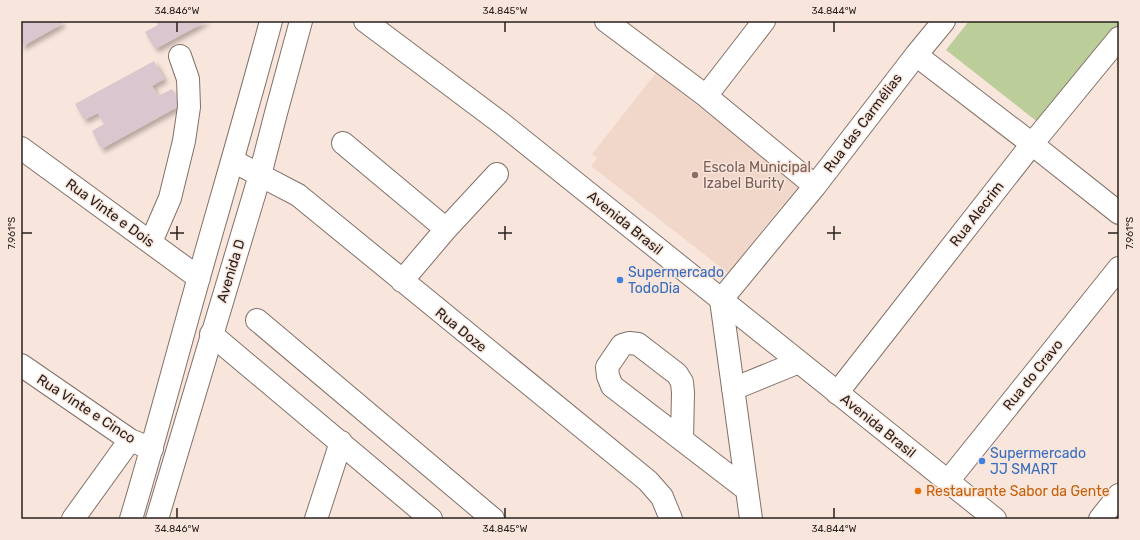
<svg xmlns="http://www.w3.org/2000/svg" width="1140" height="540" viewBox="0 0 1140 540" font-family="Rubik,sans-serif">
  <style>
    .built { fill: #f1d7c9 }
    .green { fill: #bbcd99 }
    .building { fill: #dac6ce; filter: url(#shadow) }
    .lines { fill: none; stroke-linecap: round; stroke-linejoin: round }
    .minor-casing { stroke: #827169; stroke-width: 24 }
    .major-casing { stroke: #827169; stroke-width: 24 }
    .minor { stroke: #fff; stroke-width: 22 }
    .major { stroke: #fff; stroke-width: 22 }
    .ticks { fill: none; stroke: #27201d; stroke-width: 1.5 }
    .education-dot { fill: #8d6e63; stroke: #f8e5dc; stroke-width: 1.5 }
    .shop-dot { fill: #3f7fe0; stroke: #f8e5dc; stroke-width: 1.5 }
    .food-dot { fill: #e8710a; stroke: #f8e5dc; stroke-width: 1.5 }
    .labels { text-anchor: middle; dominant-baseline: central; stroke-width: 3; stroke-linejoin: round; paint-order: stroke }
    .street-label { font-size: 14px; fill: #27201d; stroke: #f8e5dc }
    .education-label { font-size: 14px; fill: #785e54; stroke: #f8e5dc; text-anchor: start }
    .shop-label { font-size: 14px; fill: #366cbe; stroke: #f8e5dc; text-anchor: start }
    .food-label { font-size: 14px; fill: #c56008; stroke: #f8e5dc; text-anchor: start }
    .neatline { fill: none; stroke: #27201d; stroke-width: 1.5 }
    .ticks-label { font-size: 10px; text-anchor: middle; fill: #27201d }
  </style>
  <defs>
    <filter id="shadow"><feDropShadow dx="3.5" dy="3.5" stdDeviation="2" flood-color="#0004"/></filter>
  </defs>
  <rect width="100%" height="100%" fill="#f8e5dc"/>
  <path class="built" d="M656,73l143,112 -71,88 -137,-107 6,-8 -5,-4z"/>
  <path class="green" d="M969,21h150v13l-75,93 -98,-77z"/>
  <path class="building" d="M21,21h40l1,3 -41,23z
    M156,21h51l-52,28 -10,-17 13,-7z
    M154,61l10,18 -12,7 6,10 14,-7 9,16 -80,44 -9,-18 12,-7 -6,-11 -14,7 -9,-16z"/>
  <g class="lines">
    <g class="minor-casing">
      <path id="minor" d="M606,21l100,75 109,90
        M916,55l116,89 87,69
        M706,96l58,-75
        M343,143l103,86 -44,52
        M21,148l178,130
        M233,161l65,34 350,286 14,16 9,22
        M446,229l51,-55
        M151,242l19,-44 14,-57 5,-34 -1,-28 -8,-23
        M257,320l236,199
        M211,334l220,185
        M21,365l109,75 22,9
        M733,389l66,-27
        M837,393l195,-249 87,-106
        M682,440l1,-47 -1,-11 -5,-8 -39,-30 -9,-1 -7,2 -15,22 1,9 4,10 134,103
        M948,481l171,-213
        M73,519l57,-79
        M131,519c24,-80 45,-161 68,-242 24,-85 49,-170 72,-256
        M157,519l103,-344 16,-62 25,-92
        M316,519l25,-77
        M751,519l-30,-219 94,-114 101,-131 28,-34
        M1100,519l19,-24"/>
    </g>
    <g class="major-casing">
      <path id="major" d="M365,21l136,102 494,396"/>
    </g>
    <use href="#minor" class="minor"/>
    <use href="#major" class="major"/>
  </g>
  <path class="ticks" d="M177,22v10M505,22v10M834,22v10M177,226v14M505,226v14M834,226v14M22,233h10M170,233h14M498,233h14M827,233h14M1108,233h10M177,508v10M505,508v10M834,508v10"/>
  <circle class="education-dot" cx="695" cy="175" r="4"/>
  <g class="shop-dot">
    <circle cx="620" cy="280" r="4"/>
    <circle cx="982" cy="461" r="4"/>
  </g>
  <circle class="food-dot" cx="918" cy="491" r="4"/>
  <g class="labels">
    <g class="street-label">
      <text transform="translate(863 123) rotate(-53)">Rua das Carmélias</text>
      <text transform="translate(110 213) rotate(36)">Rua Vinte e Dois</text>
      <text transform="translate(977 214) rotate(-52)">Rua Alecrim</text>
      <text transform="translate(625 223) rotate(39)">Avenida Brasil</text>
      <text transform="translate(231 271) rotate(-73)">Avenida D</text>
      <text transform="translate(461 330) rotate(39)">Rua Doze</text>
      <text transform="translate(1033 375) rotate(-51)">Rua do Cravo</text>
      <text transform="translate(86 409) rotate(33)">Rua Vinte e Cinco</text>
      <text transform="translate(878 426) rotate(39)">Avenida Brasil</text>
    </g>
    <g class="education-label">
      <text x="703" y="167">Escola Municipal<tspan x="703" dy="16">Izabel Burity</tspan></text>
    </g>
    <g class="shop-label">
      <text x="628" y="272">Supermercado<tspan x="628" dy="16">TodoDia</tspan></text>
      <text x="990" y="453">Supermercado<tspan x="990" dy="16">JJ SMART</tspan></text>
    </g>
    <g class="food-label">
      <text x="926" y="491">Restaurante Sabor da Gente</text>
    </g>
  </g>
  <rect width="1140" height="540" fill="none" stroke="#f8e5dc" stroke-width="44"/>
  <rect x="22" y="22" width="1096" height="496" class="neatline"/>
  <g class="ticks-label">
    <text x="177" y="14">34.846°W</text>
    <text x="505" y="14">34.845°W</text>
    <text x="834" y="14">34.844°W</text>
    <text transform="translate(11 233) rotate(-90)" y="4">7.961°S</text>
    <text transform="translate(1129 233) rotate(-90)" y="4">7.961°S</text>
    <text x="177" y="532">34.846°W</text>
    <text x="505" y="532">34.845°W</text>
    <text x="834" y="532">34.844°W</text>
  </g>
</svg>
